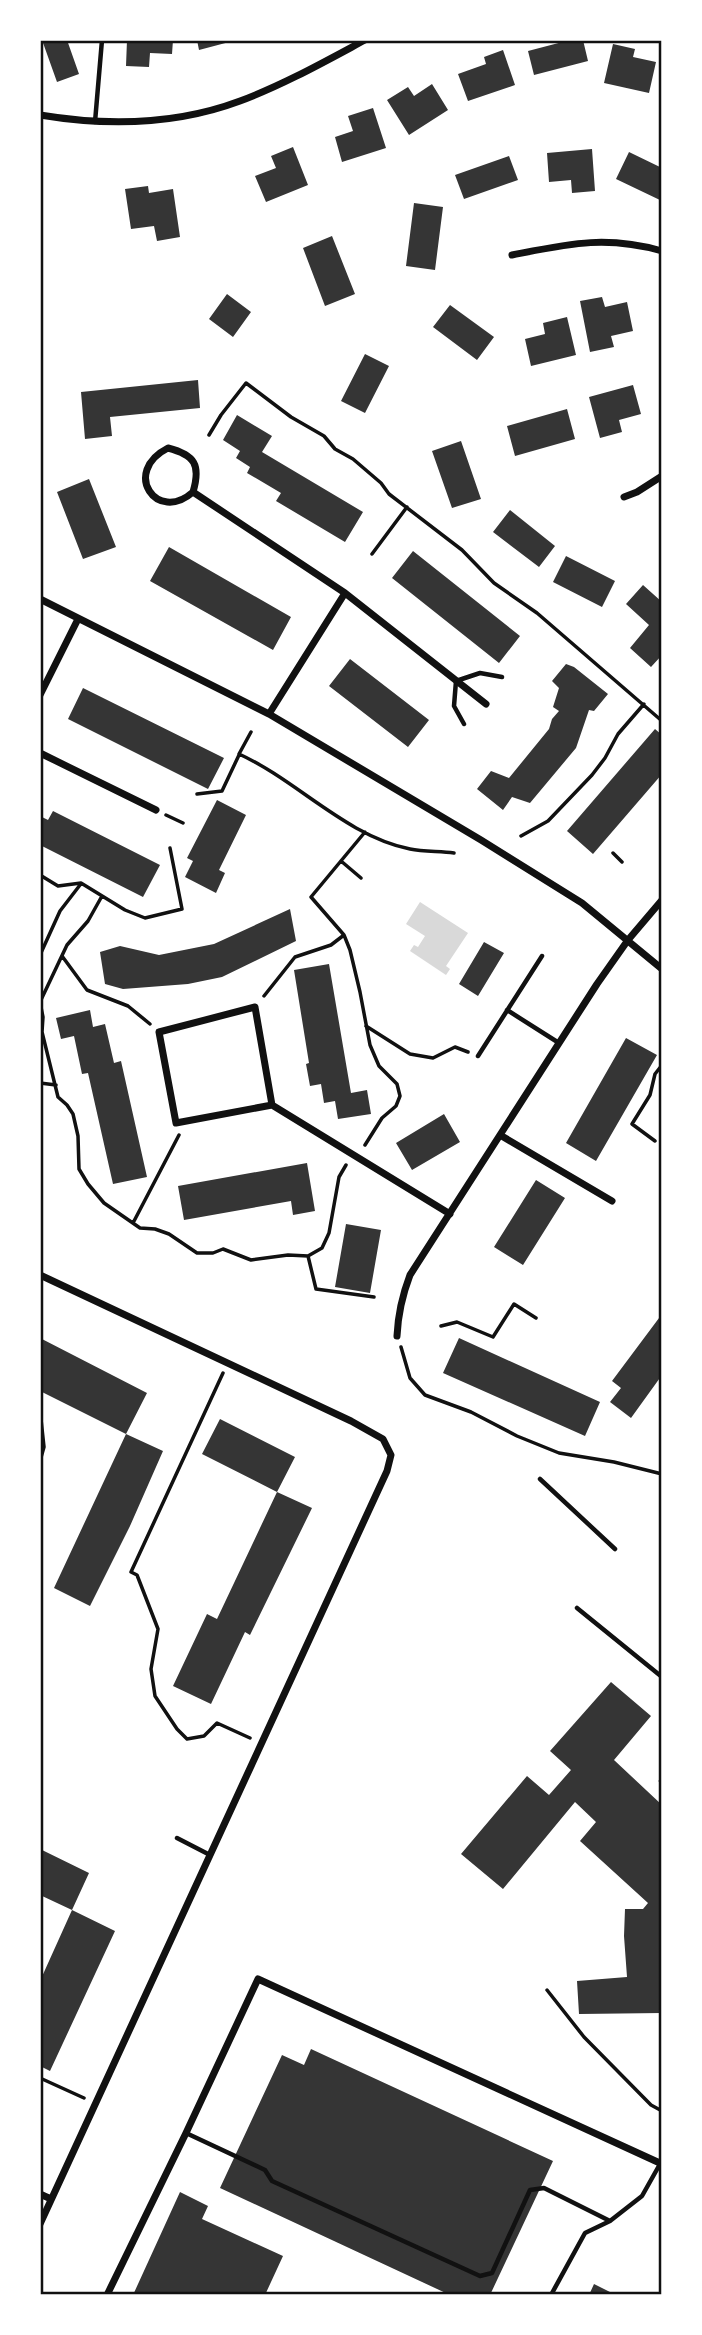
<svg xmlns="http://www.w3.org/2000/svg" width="702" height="2335" viewBox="0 0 702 2335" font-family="Arial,sans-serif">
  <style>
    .water { fill: #d9d9d9 }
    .building { fill: #353535 }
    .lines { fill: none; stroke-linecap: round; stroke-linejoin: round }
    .path { stroke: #111; stroke-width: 3.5 }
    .service { stroke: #111; stroke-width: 4.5 }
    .minor { stroke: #111; stroke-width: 7 }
    .neatline { fill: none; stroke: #111; stroke-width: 2.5 }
  </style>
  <rect width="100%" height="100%" fill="#fff"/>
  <path class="water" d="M420,902l48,31 -22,33 4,3 -4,6 -36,-24 4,-6 4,2 7,-11 -19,-12z"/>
  <path class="building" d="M42,40h25l12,34 -22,8z
    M127,40h46l-1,14 -22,-1 -1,14 -23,-1z
    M197,40h36v1l-34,9z
    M570,40h13l5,21 -54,14 -6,-24z
    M613,44l22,5 -2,8 23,5 -7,31 -45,-10z
    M503,50l12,35 -47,16 -10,-27 28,-10 -2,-7z
    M432,84l16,26 -39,25 -22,-35 21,-13 6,9z
    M373,108l13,40 -44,14 -7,-25 18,-6 -5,-15z
    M293,147l15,38 -42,17 -11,-26 21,-8 -5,-12z
    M592,149l3,42 -23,2 -1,-13 -22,2 -2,-29z
    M629,152l33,16v33l-46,-22z
    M509,156l9,24 -54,19 -9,-24z
    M148,186l1,7 24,-4 7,48 -23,4 -3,-15 -23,3 -6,-40z
    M414,203l29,4 -8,63 -29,-4z
    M332,236l23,58 -30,12 -22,-58z
    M227,294l24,18 -18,25 -24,-18z
    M602,297l3,10 22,-5 6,29 -22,5 3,11 -24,5 -10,-51z
    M450,305l44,32 -17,23 -44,-33z
    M567,317l9,38 -45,11 -6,-27 20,-5 -2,-11z
    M365,354l24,12 -24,47 -24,-12z
    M198,380l2,28 -90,9 2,19 -27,3 -4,-47z
    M633,385l8,29 -22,6 3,12 -22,6 -11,-41z
    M567,409l8,30 -60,17 -8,-30z
    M237,415l35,21 -10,16 101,60 -18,30 -69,-41 5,-8 -34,-20 3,-6 -14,-9 4,-7 -17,-11z
    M461,441l20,58 -29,9 -20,-57z
    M89,479l27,68 -33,12 -26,-67z
    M510,510l45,36 -16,21 -46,-35z
    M169,547l122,70 -18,33 -123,-69z
    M413,551l107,85 -21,27 -107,-85z
    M566,556l49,25 -13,26 -49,-25z
    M643,585l19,17v53l-11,12 -21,-19 19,-23 -23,-21z
    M350,659l79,61 -21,27 -79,-61z
    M566,664l8,3 34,27 -14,17 -5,-1 -13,38 -46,55 -18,-6 -9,13 -26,-21 14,-18 18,7 40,-49 3,-10 7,-8 -6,-4 6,-19 -7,-7z
    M83,688l141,70 -16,31 -140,-70z
    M655,729l7,6v39l-69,80 -26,-23z
    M217,800l29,15 -27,55 6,3 -9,20 -31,-16 8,-16 -6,-3z
    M53,811l107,54 -17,32 -103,-52v-29l8,4z
    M290,909l6,32 -74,36 -34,7 -65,5 -18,-5 -5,-32 20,-6 39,9 55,-11z
    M484,942l20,11 -26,43 -19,-12z
    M329,964l22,129 16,-3 4,24 -33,5 -3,-18 -11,2 -3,-19 -11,2 -4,-22 3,-1 -15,-93z
    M90,1010l3,17 12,-3 9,39 7,-2 26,116 -34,7 -25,-111 -6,1 -8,-38 -13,3 -5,-21z
    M626,1038l31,17 -61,106 -30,-18z
    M444,1114l16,28 -48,28 -16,-27z
    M307,1163l8,48 -22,4 -2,-14 -107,19 -6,-34z
    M536,1180l29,18 -42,67 -29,-18z
    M346,1224l35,6 -11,63 -35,-6z
    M662,1314v61l-31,43 -21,-16 11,-14 -9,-7z
    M40,1338l107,55 -21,41 -86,-43z
    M459,1338l141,64 -15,34 -142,-63z
    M220,1419l75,38 -18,35 -75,-38z
    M126,1434l37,17 -33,75 -40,80 -36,-18z
    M277,1492l35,16 -62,127 -5,-3 -34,72 -38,-18 34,-72 10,5z
    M611,1682l40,34 -37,44 48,45v208l-83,1 -2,-33 50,-4 -3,-41 1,-27h18l5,-6 -68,-62 16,-19 -21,-20 -72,87 -42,-35 66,-78 22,19 22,-25 -21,-19z
    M40,1849l49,24 -17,37 -32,-15z
    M72,1910l43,21 -65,140 -10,-5v-85z
    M311,2049l242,112 -63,134h-40l-230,-107 62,-133 22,10z
    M180,2192l28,14 -6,13 81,37 -18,39h-132z
    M594,2284l22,11h-27z"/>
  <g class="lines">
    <path class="path" d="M209,435l12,-20 25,-32 45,34 33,19 11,13 18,10 28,24 8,11 73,56 32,33 43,30 125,108
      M372,554l35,-47
      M251,732l-12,22c59,27 107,82 171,95 14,3 30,2 44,4
      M197,794l25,-3 17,-36
      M166,815l17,8
      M521,836l27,-15 44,-46 13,-17 13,-24 26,-30
      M613,853l9,9
      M341,861l20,17
      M40,875l18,11 23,-3 44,27 20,8 37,-9 -12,-61
      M344,935l6,15 10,42 10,53 9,21 18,18 3,12 -4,10 -14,12 -17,27
      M40,955l20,-44 20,-26
      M62,956l25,34 41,16 22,18
      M264,996l31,-39 36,-12 13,-10 -33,-38 54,-65
      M40,1002l3,15 -1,15 16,65 9,8 6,9 5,22 1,33 9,15 16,19 36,25 15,1 14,5 28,19h16l10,-4 28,11 37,-5 20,1 14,-8 7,-15 10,-56 7,-12
      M40,1002l27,-57 21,-24 14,-25
      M366,1026l44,28 23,4 22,-11 13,5
      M40,1083l16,2
      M655,1141l-23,-17 18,-29 5,-21 7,-9
      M133,1223l46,-88
      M308,1256l8,33 58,8
      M441,1326l16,-4 36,15 21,-33 22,14
      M401,1347l9,31 15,17 46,17 46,24 42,17 55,9 48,12
      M223,1373l-92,199 6,3 21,54 -7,40 4,27 22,33 10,10 17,-3 13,-13 33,15
      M40,1410l4,37 -4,14
      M40,1903v3
      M547,1990l37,47 67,68 11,6
      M40,2078l44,20"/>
    <path class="service" d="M95,122l7,-82
      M464,724l-10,-18 2,-25 24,-8 22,4
      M507,1010l52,33
      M478,1056l64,-100
      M540,1479l75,70
      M577,1608l85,69
      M661,1781l1,-1
      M177,1838l33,17
      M186,2133l79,37 7,11 208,95 12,-3 38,-83 14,-2 66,33
      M551,2295l34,-62 25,-12 32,-25 18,-32"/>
    <path class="minor" d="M40,115c66,11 136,10 200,-14 43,-16 84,-39 125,-61
      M512,255c56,-11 93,-20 150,-4
      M193,492c-36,32 -72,-20 -25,-44 27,7 33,17 25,44l152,101 141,111
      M624,497l13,-5 25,-16
      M40,599l229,115 212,126 101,63 80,66
      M40,695l38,-76
      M269,714l76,-121
      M40,753l116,57
      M272,1105l-96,18 -17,-91 96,-25 17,98 178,109
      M500,1135l112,66
      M40,1275l311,146 32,18 8,16 -4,16 -347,753
      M397,1336c1,-22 5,-40 13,-61l187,-291 31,-44 34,-40
      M40,2194l11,5
      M107,2295l79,-162 72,-154 404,185"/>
  </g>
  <rect width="702" height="2335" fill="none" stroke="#ffffff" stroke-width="84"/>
  <rect x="42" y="42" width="618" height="2251" class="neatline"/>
</svg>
